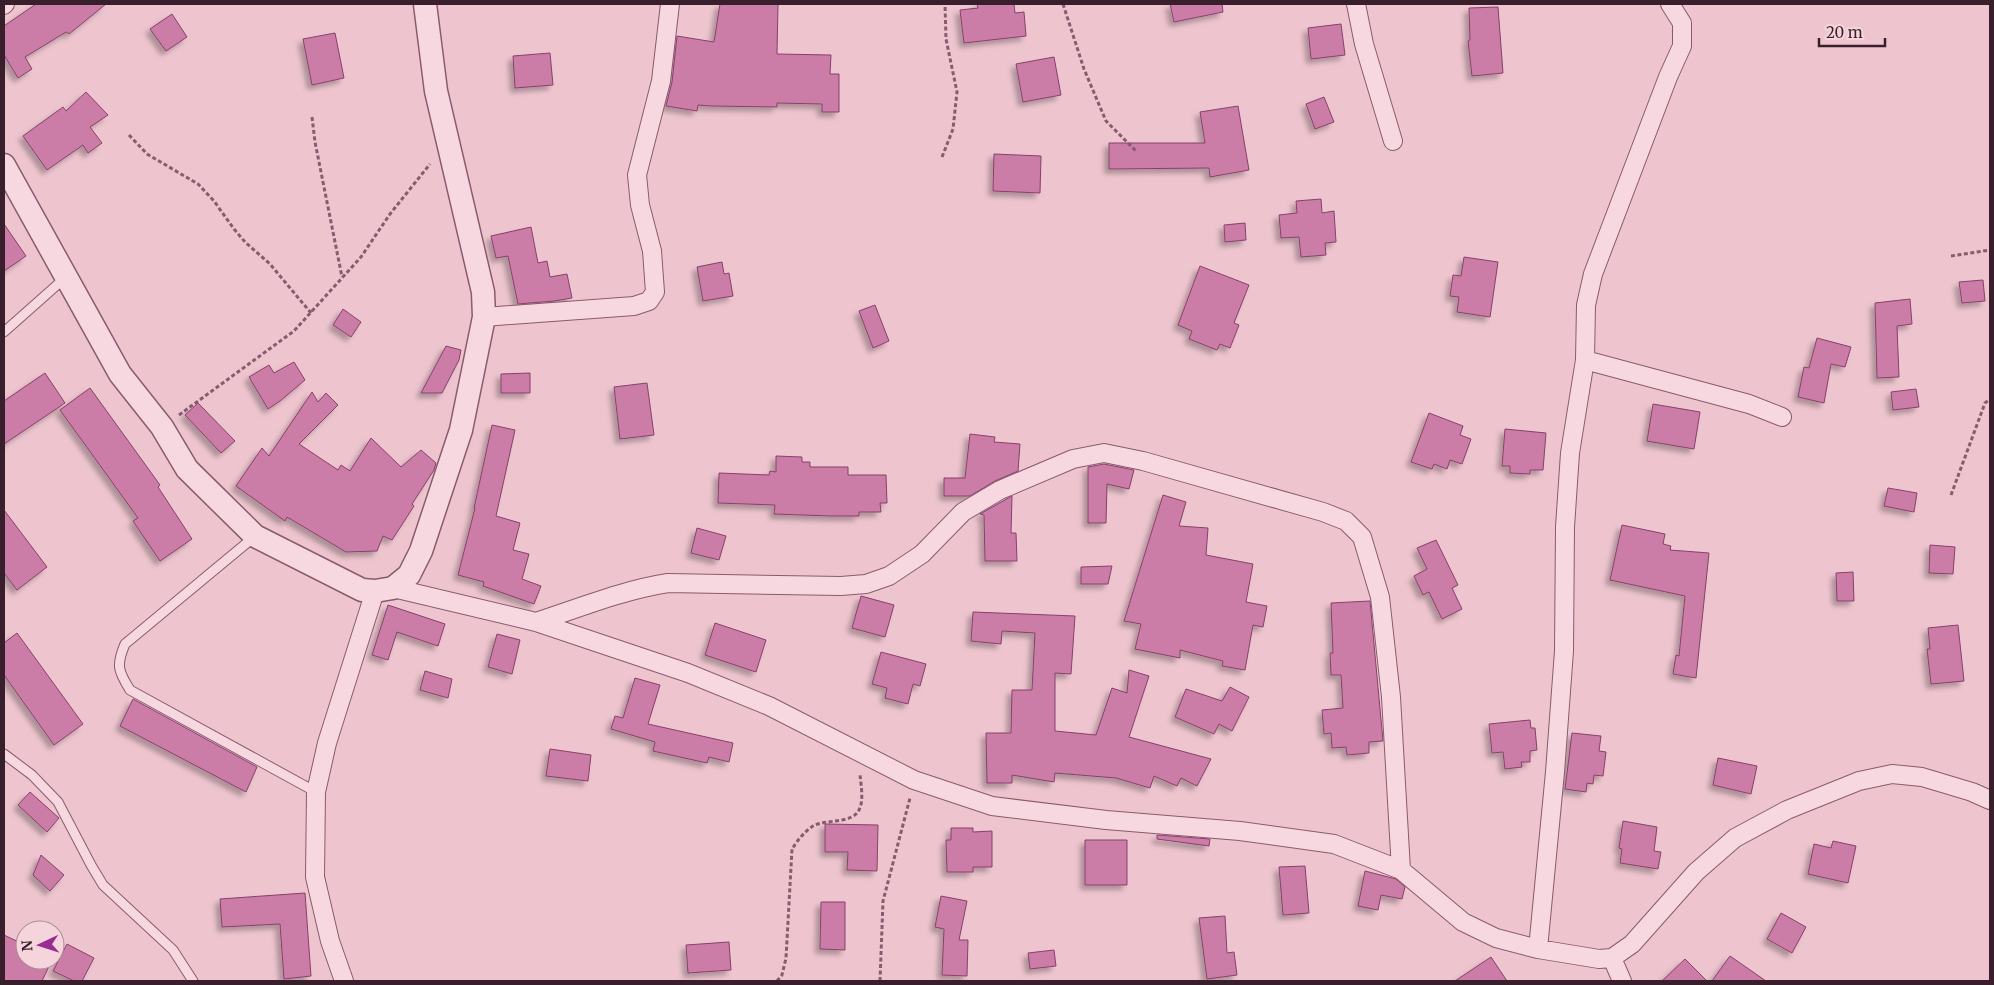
<svg xmlns="http://www.w3.org/2000/svg" width="1994" height="985" viewBox="0 0 1994 985" font-family="Merriweather,serif">
  <style>
    .building { fill: #cb7ba7; stroke: #874169; filter: url(#shadow) }
    .lines { fill: none; stroke-linecap: round; stroke-linejoin: round }
    .service-casing { stroke: #885b6e; stroke-width: 11 }
    .minor-casing { stroke: #885b6e; stroke-width: 20 }
    .tertiary-casing { stroke: #885b6e; stroke-width: 25 }
    .path { stroke: #885b6e; stroke-width: 3; stroke-dasharray: 4 2.5; stroke-linecap: butt }
    .service { stroke: #f8d8e0; stroke-width: 9 }
    .minor { stroke: #f8d8e0; stroke-width: 18 }
    .tertiary { stroke: #f8d8e0; stroke-width: 22 }
  </style>
  <defs>
    <filter id="shadow"><feDropShadow dx="-4.5" dy="4.5" stdDeviation="2.5" flood-color="#0004"/></filter>
  </defs>
  <rect width="100%" height="100%" fill="#eec5cf"/>
  <path class="building" d="M36,4h70l-37,30 -3,-2 -41,25 7,12 -14,9 -14,-23v-29z
    M720,4h58l-1,50 54,1 -1,19h9v38h-17v-8l-45,-1v4l-66,-1 -13,-1 -1,6 -31,-5 6,-24 5,-46 37,6z
    M977,4h37l1,9 9,-1 2,24 -62,7 -4,-33 18,-2z
    M1170,4h52l1,8 -49,10z
    M1498,7l5,66 -31,3 -4,-35 2,-1 -1,-32z
    M172,14l15,23 -21,14 -16,-22z
    M1341,24l4,31 -34,4 -3,-31z
    M335,33l9,45 -32,7 -9,-46z
    M550,53l3,32 -38,3 -2,-32z
    M1054,57l7,38 -38,7 -7,-38z
    M86,92l22,23 -18,12 12,16 -14,10 -5,-8 -36,25 -24,-34 40,-29 3,4z
    M1324,97l10,25 -19,7 -9,-25z
    M1238,106l11,64 -39,7 -1,-9 -100,1v-26h96l-5,-31z
    M994,154l47,2 -1,37 -47,-2z
    M1321,199l1,14 12,-2 2,31 -11,1 1,12 -25,2 -2,-20 -18,1 -2,-23 18,-2 -1,-12z
    M1245,223l1,17 -21,2 -1,-17z
    M4,224l22,32 -22,15z
    M531,227l7,36 9,-2 3,16 17,-3 5,24 -18,3 -36,3 -10,-48 -12,2 -5,-22z
    M1464,257l34,5 -8,55 -33,-5 2,-15 -9,-1 3,-21 8,1z
    M722,262l2,12 5,-1 4,23 -30,5 -6,-34z
    M1200,266l49,19 -15,38 5,2 -9,23 -10,-4 -3,6 -28,-11 3,-8 -14,-6z
    M1983,280l2,21 -23,2 -3,-21z
    M1910,299l2,25 -15,2 2,51 -22,1 -2,-75z
    M875,305l14,36 -16,7 -14,-37z
    M343,309l18,13 -10,15 -18,-12z
    M1817,338l34,9 -6,20 -14,-3 -7,39 -26,-6 6,-30 5,1z
    M446,346l15,4 -2,10 -17,33h-21z
    M294,362l11,18 -25,21 -12,8 -19,-32 20,-12 5,8z
    M45,373l20,30 -61,41v-43z
    M530,373v20h-29v-19z
    M647,383l7,52 -34,4 -6,-52z
    M90,388l70,97 -2,2 34,52 -32,22 -27,-40 5,-3 -78,-108z
    M1916,389l3,18 -26,3 -2,-18z
    M312,392l6,10 8,-9 12,12 -39,39 39,26 3,-5 9,6 21,-33 30,29 20,-17 15,13 -2,7 -22,34 2,2 -22,34 -9,-4 -6,15 -31,1 -59,-35 -2,4 -49,-35 26,-38 7,8z
    M198,403l37,38 -14,12 -36,-38z
    M1653,404l47,8 -6,37 -47,-8z
    M1429,413l34,13 -3,9 11,4 -9,25 -12,-4 -3,9 -13,-5 -2,5 -21,-7z
    M492,425l23,5 -19,86 24,7 -7,27 16,4 -7,25 19,7 -7,18 -51,-18 1,-4 -26,-7 17,-67h-1z
    M1505,429l41,4 -3,37h-13v4l-20,-1v-7h-8z
    M970,434l25,3 -1,5 26,2 -2,27 -23,10 -25,15h-26v-18h21z
    M776,456l26,1v5h8v5h38v8h38l1,28h-7l1,9h-22v4h-28l-57,-2 1,-9 -57,-2 1,-30 50,2 1,-4 6,1z
    M1104,464l30,6 -5,19 -22,-5 -1,39h-18v-56z
    M1888,488l29,5 -3,19 -30,-6z
    M1163,495l23,7 -7,24 29,2 -2,27 47,9 -7,38 21,4 -4,21 -10,-2 -8,45 -23,-4 1,-5 -43,-11v8l-45,-9 6,-25 -17,-3z
    M1012,496l-1,37h5l1,28h-32l-1,-46 -4,-1z
    M4,510l43,57 -30,23 -13,-17z
    M1622,525l43,9 -2,10 8,2 -1,4 39,3 -13,125 -23,-4 3,-19 3,1 6,-60 -75,-16z
    M697,528l29,8 -7,24 -28,-7z
    M1436,540l22,45 -6,3 10,21 -20,10 -13,-27 -6,3 -9,-19 13,-7 -10,-21z
    M1930,545l25,2 -2,27 -24,-1z
    M1112,566l-4,18h-27v-17z
    M1853,572l1,29h-17l-1,-28z
    M861,596l33,9 -9,32 -33,-9z
    M1370,601l13,140 -14,1v11l-22,2 -1,-8 -14,1 -1,-15 -7,1 -2,-24 21,-2 -2,-33h-10l-1,-22h3l-2,-50z
    M388,605l57,19 -7,22 -41,-14 -9,28 -16,-5z
    M973,612l102,4 -4,58 -16,-1v58l41,4 16,-47 15,5 2,-23 20,6 -20,61 82,22 -14,27 -16,-8 -4,8 -23,-10 -4,12 -34,-10 -61,-5 -1,9 -42,-7v8h-25l-1,-50h25l1,-43h20l3,-57 -33,-2 -1,13 -30,-3z
    M715,623l51,17 -10,32 -51,-17z
    M1958,625l6,56 -33,3 -4,-35h3l-2,-21z
    M17,633l66,91 -29,21 -50,-70v-32z
    M497,634l23,6 -8,34 -24,-7z
    M881,652l45,12 -6,22 -7,-2 -5,20 -23,-6 2,-10 -15,-4z
    M425,671l27,8 -4,19 -28,-8z
    M635,678l25,7 -12,39 85,19 -4,19 -20,-5 -2,6 -54,-12 2,-9 -44,-13 4,-13 8,2z
    M1230,687l19,10 -17,34 -13,-7 -5,10 -39,-17 11,-28 36,12z
    M133,699l124,68 -11,25 -126,-66z
    M1530,720l1,8h4l2,22 -7,1v11h-9l1,5 -17,2 -2,-17 -11,1 -3,-29z
    M1572,733l29,3 -2,15 7,1 -3,24 -9,-1 -1,9 -6,-1 -1,9 -21,-3z
    M550,749l41,6 -3,26 -42,-5z
    M1718,758l39,8 -6,28 -38,-9z
    M30,792l29,26 -12,14 -29,-27z
    M1623,821l34,6 -3,24 7,1 -3,17 -38,-6 2,-14 -3,-1z
    M825,824l53,1 -1,46 -30,-1 1,-18h-23z
    M951,828h22v4l19,-1v36h-19v5h-26l-1,-32h5z
    M1157,835l53,4 -1,7 -52,-7z
    M1085,840h42v45h-42z
    M1833,841l23,5 -8,37 -40,-9 6,-30 17,4z
    M41,855l23,20 -14,16 -17,-16z
    M1305,866l4,47 -26,2 -4,-48z
    M1365,871l31,8 9,8 -3,12 -21,-4 -3,15 -20,-4z
    M305,893l6,83 -27,3 -4,-55 -58,3 -2,-28z
    M941,896l26,5 -8,39h9l-1,36 -25,-1 2,-46 -9,-2z
    M821,902h24v48l-25,-1z
    M1781,913l25,14 -14,26 -25,-14z
    M1225,916l2,37 7,-1 3,23 -30,4 -8,-61z
    M4,935l21,10v15h27l-10,21h-38z
    M729,942l2,28 -43,3 -2,-28z
    M67,944l27,14 -12,23h-8l-21,-10z
    M1054,950l2,16 -26,3 -2,-16z
    M1730,956l36,25h-54z
    M1491,957l16,24h-52z
    M1685,959l22,22h-45z"/>
  <g class="lines">
    <g class="service-casing">
      <path id="service" d="M4,332l62,-55
        M254,537l-129,107c-9,21 -7,27 5,46l186,102
        M4,754l28,21 26,27 33,63 12,20 70,65 20,31"/>
    </g>
    <g class="minor-casing">
      <path id="minor" d="M1356,4l8,40 29,97
        M4,5l1,-1
        M484,317l150,-11 15,-5 6,-9 -3,-41 -12,-46 -3,-30 24,-94 9,-77
        M1585,360l1,-55 7,-31 75,-197 14,-31v-23l-12,-19
        M393,588l143,34 152,51 81,33 145,74 78,26 114,14 134,11 94,13 67,26 62,52 33,16 42,11 61,10 13,-1 20,-14 64,-72 39,-34 52,-28 72,-29 33,-7 30,3 50,15 18,8
        M536,622c43,-14 87,-32 132,-39l173,3 25,-2 23,-8 33,-22 41,-42 37,-22 73,-31 31,-6 39,8 180,51 23,9 16,16 18,60 11,100 10,173
        M1538,949l17,-177 9,-121 1,-124 5,-74 15,-93 164,44 33,13
        M1612,958l10,23
        M344,981l-14,-40 -15,-64 1,-85 11,-49 48,-152"/>
    </g>
    <g class="tertiary-casing">
      <path id="tertiary" d="M4,165l116,209 42,53 25,42 68,67 107,54 13,1 18,-3 16,-13 12,-24 40,-121 23,-113 -1,-25 -47,-201 -11,-87"/>
    </g>
    <path class="path" d="M1063,4l21,65 22,52 31,31
      M312,117l3,25 27,135
      M129,135l18,19 51,30 16,17 20,28 11,13 25,22 41,49
      M942,157l11,-28 4,-37 -11,-53 -1,-35
      M1951,256l39,-6
      M179,415l115,-84 67,-74 29,-43 40,-50
      M1951,495l34,-92 5,-4
      M777,981l5,-6 4,-17 6,-109c5,-8 13,-18 21,-23 13,-7 39,-2 46,-16 5,-9 2,-25 1,-35
      M880,981l3,-80 27,-103"/>
    <use href="#service" class="service"/>
    <use href="#minor" class="minor"/>
    <use href="#tertiary" class="tertiary"/>
  </g>
  <rect width="1994" height="985" fill="none" stroke="#391f2b" stroke-width="10"/>
  <g transform="translate(40 945) rotate(266)"><circle r="24" fill="#f5d4dc" stroke="#aa8c95"/>
  <path d="M0-4L9 19L0 12L-9 19Z" fill="#972c93"/>
  <text y="-8" font-size="14" font-weight="bold" text-anchor="middle" fill="#391f2b">N</text>
  </g>
  <path d="M1819 38v8h66v-8" fill="none" stroke="#391f2b" stroke-width="2.5"/>
  <text x="1826" y="38" font-size="15" fill="#391f2b" stroke="#f5d4dc" stroke-width="4" paint-order="stroke">20 m</text>
</svg>
